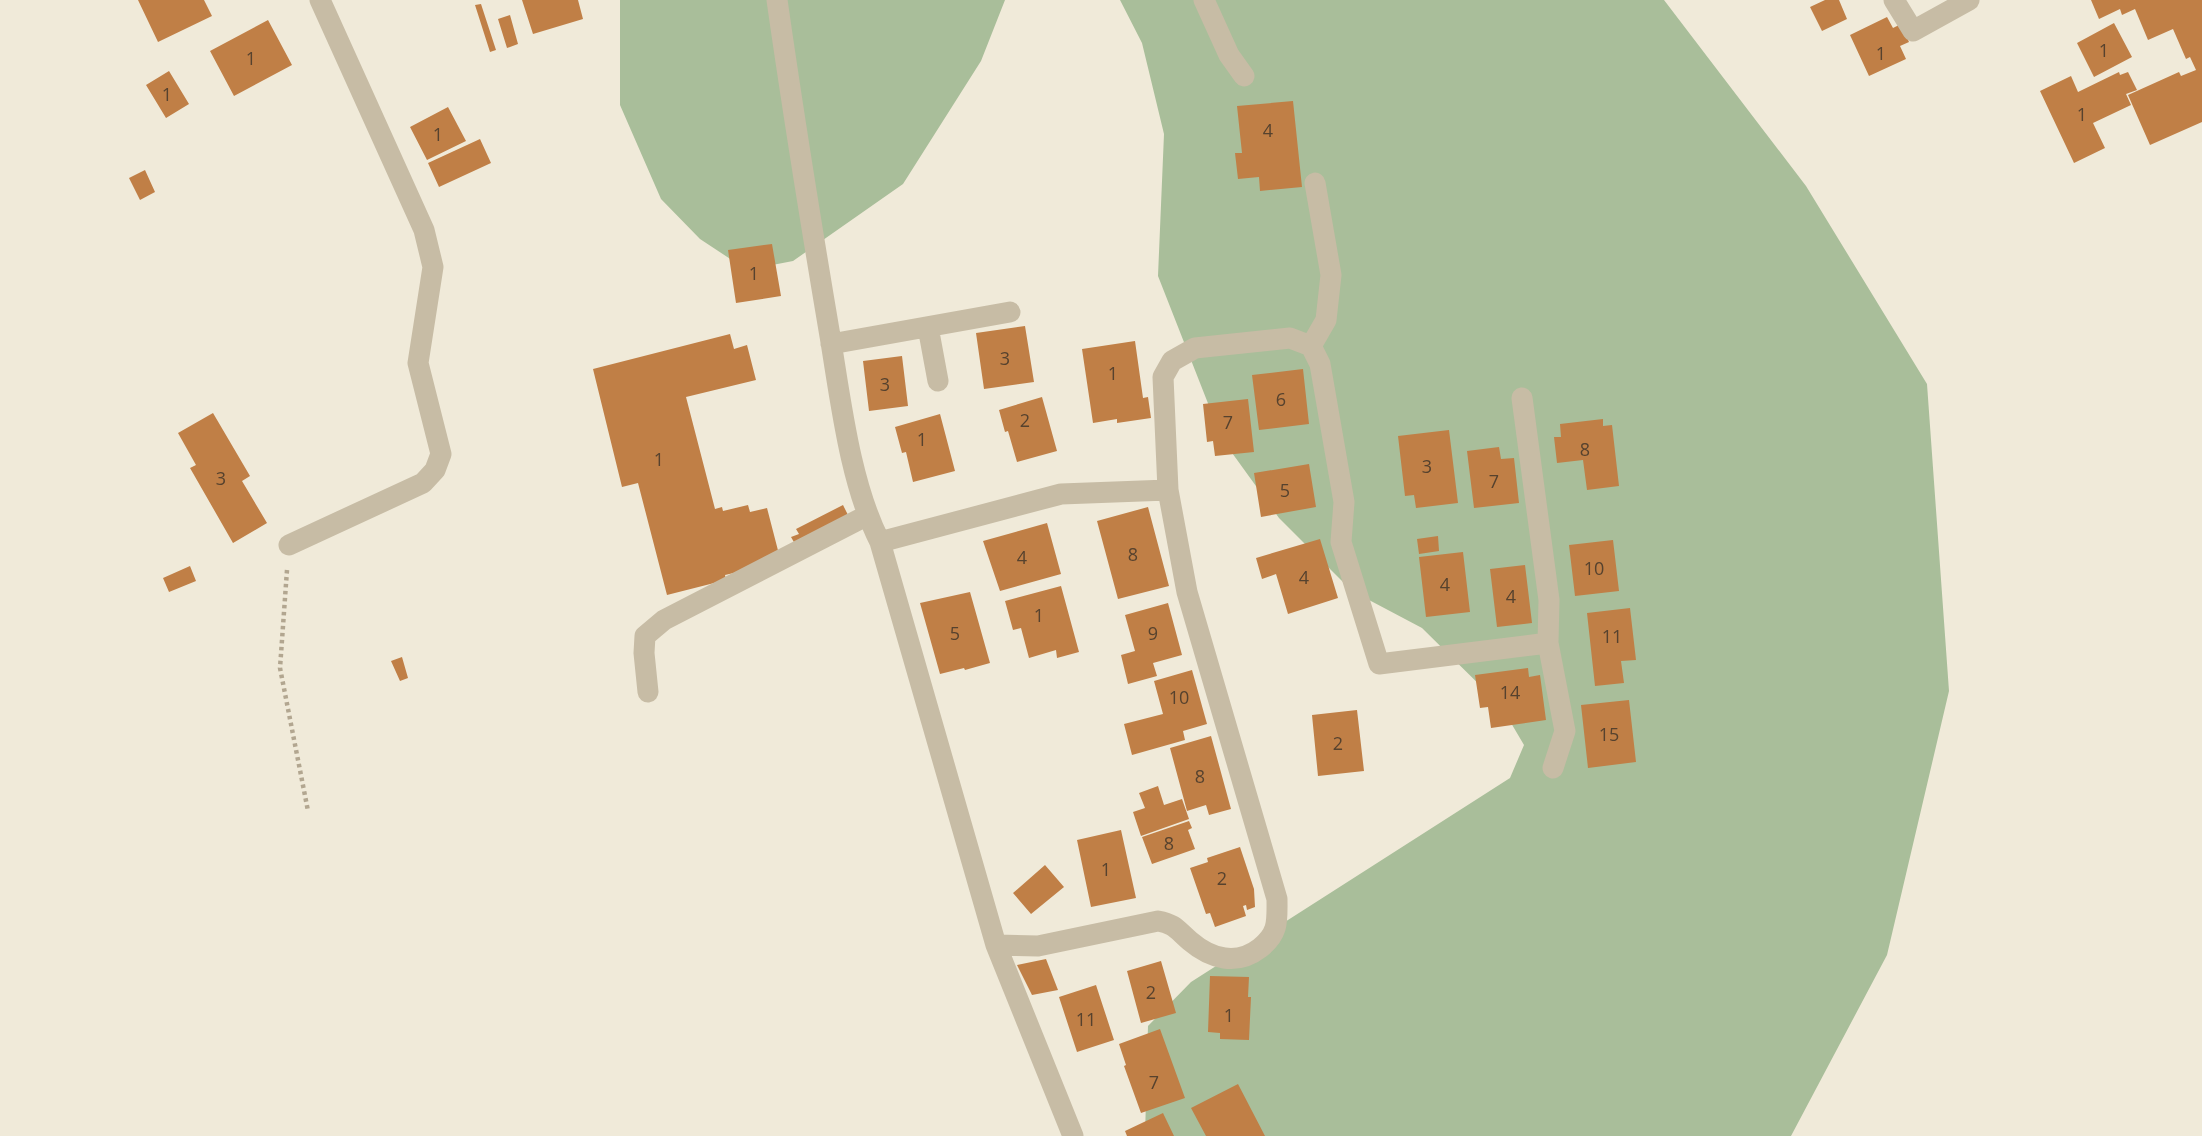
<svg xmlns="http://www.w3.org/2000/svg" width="2202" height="1136" viewBox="0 0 2202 1136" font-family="'Open Sans',sans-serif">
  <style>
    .green { fill: #a9be9a }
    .building { fill: #c07f46 }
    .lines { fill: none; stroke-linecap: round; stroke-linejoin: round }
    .path { stroke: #b2a690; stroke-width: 4.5; stroke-dasharray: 3.5 3.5; stroke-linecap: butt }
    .minor { stroke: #c7bca5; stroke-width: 21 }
    .labels { text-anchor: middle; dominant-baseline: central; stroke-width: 6; stroke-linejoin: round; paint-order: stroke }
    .number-label { font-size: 18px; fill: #56422e }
  </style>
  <rect width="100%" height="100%" fill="#f0ead9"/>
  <path class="green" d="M620,0h385l-24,61 -78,123 -110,77 -46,9 -47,-31 -39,-40 -41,-94z
    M1120,0h544l142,186 121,198 22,307 -62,264 -96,181h-646l3,-110 43,-44 319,-204 14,-33 -23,-39 -79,-78 -70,-37 -73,-73 -57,-79 -64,-163 6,-142 -22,-91z"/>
  <path class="building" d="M138,0h66l8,16 -54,26z
    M522,0h56l5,19 -50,15z
    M1825,0h14l8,19 -25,12 -12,-24z
    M2091,0h111v122l-52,23 -22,-50 51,-23 2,4 15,-6 -6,-13 -4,2 -13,-30 -25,11 -13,-31 -13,6 -2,-6 -21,10z
    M481,4l15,46 -6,2 -15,-47z
    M510,15l8,29 -11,4 -9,-29z
    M1887,17l6,11 8,-4 8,18 -9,4 6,13 -37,17 -19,-41z
    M268,20l24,45 -58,31 -24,-45z
    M2114,23l18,34 -38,20 -17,-34z
    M169,71l20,33 -23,14 -20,-33z
    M2119,72l1,3 8,-3 9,18 -11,4 5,11 -38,18 12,25 -31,15 -34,-72 31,-15 7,16z
    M1293,101l9,86 -42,4 -1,-14 -21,2 -3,-26h7l-5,-47z
    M448,107l18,34 -39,19 -17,-33z
    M480,139l11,24 -52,24 -11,-24z
    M145,170l10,22 -15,8 -11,-22z
    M772,244l9,52 -45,7 -8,-53z
    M1025,326l9,56 -50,7 -8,-56z
    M730,334l4,15 13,-4 9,35 -70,17 29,112 7,-2 1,4 25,-6 2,7 17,-4 14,54 -56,13 1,5 -59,15 -29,-112 -16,4 -29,-118z
    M1135,341l8,57 5,-1 3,21 -34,5v-4l-24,4 -11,-74z
    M902,356l6,50 -39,5 -6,-50z
    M1303,369l6,55 -50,6 -7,-55z
    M1042,397l15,54 -40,11 -9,-31 -3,1 -6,-22z
    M1248,399l6,53 -39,4 -2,-15 -6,1 -4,-38z
    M213,413l37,63 -8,5 25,42 -34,20 -43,-75 6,-3 -18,-32z
    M940,414l15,57 -42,11 -7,-30 -4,1 -7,-26z
    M1603,419v7l9,-1 7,61 -32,4 -4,-30 -26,3 -3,-26h7l-1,-13z
    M1449,430l9,73 -42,5 -2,-13 -9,1 -7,-60z
    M1499,447l2,12 13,-1 5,45 -45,5 -7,-57z
    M1309,464l7,43 -55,10 -7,-44z
    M843,505l6,12 -54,27 -4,-7 8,-3 -3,-5z
    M1148,507l21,79 -51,13 -21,-78z
    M1047,523l14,51 -61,17 -17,-50z
    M1438,536l1,15 -20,3 -2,-15z
    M1320,539l18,59 -50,16 -12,-40 -14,5 -6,-21z
    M1613,540l6,51 -44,5 -6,-51z
    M1463,552l7,60 -44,5 -7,-60z
    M1525,565l7,58 -35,4 -7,-58z
    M190,566l6,15 -27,11 -6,-14z
    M1061,586l18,66 -22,6 -1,-8 -27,8 -8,-30 -8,2 -8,-29z
    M970,592l20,71 -25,7 -1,-2 -24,6 -20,-71z
    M1168,603l14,52 -29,8 4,13 -29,8 -7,-29 14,-4 -10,-36z
    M1630,608l6,52 -15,1 3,22 -29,3 -8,-73z
    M402,657l6,21 -8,3 -9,-20z
    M1528,668l1,9 11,-2 6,45 -55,8 -3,-21 -8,1 -5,-33z
    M1192,670l15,54 -24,7 2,9 -53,15 -8,-31 39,-10 -9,-33z
    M1629,700l7,62 -48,6 -7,-63z
    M1357,710l7,61 -46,5 -6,-61z
    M1211,736l20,73 -22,6 -3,-10 -19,6 -17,-63z
    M1158,786l6,19 18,-6 7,20 -48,17 -8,-24 12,-4 -6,-15z
    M1189,821l3,7 -4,2 7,19 -43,15 -10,-27z
    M1121,830l15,68 -45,9 -14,-67z
    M1240,847l14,42 1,18 -8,3 -1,-5 -3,1 3,10 -31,11 -5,-14 -4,1 -16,-46 18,-6 -1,-4z
    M1045,865l19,22 -33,27 -18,-21z
    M1046,959l12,31 -26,5 -15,-30z
    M1161,961l15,52 -35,10 -14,-52z
    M1210,976l39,1 -1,20h3l-2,43 -29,-1v-6l-12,-1z
    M1096,985l18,55 -37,12 -18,-55z
    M1160,1029l25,69 -44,15 -17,-47 2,-1 -7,-21z
    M1238,1084l27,52h-59l-15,-28z
    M1163,1113l11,23h-47l-2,-5z"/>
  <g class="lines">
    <path class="path" d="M287,570l-7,98 28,143"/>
    <path class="minor" d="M777,0c16,112 34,224 53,336 11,66 20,147 50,206l116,403 77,191
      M1204,0l25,55 15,21
      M1894,0l19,31 56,-31
      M928,327l10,54
      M831,344l179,-32
      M1311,346l15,-26 5,-45 -16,-92
      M1522,398l27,202 -1,43 17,88 -12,37
      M880,542l181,-48 107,-4
      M289,545l134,-62 12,-13 6,-16 -23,-91 15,-96 -9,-37 -104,-230
      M648,692l-4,-39 1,-17 19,-16 202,-104
      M996,945l42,1 120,-25c17,3 19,9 32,20 21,18 47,25 70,7 19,-15 17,-27 17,-49l-90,-307 -19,-102 -5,-113 9,-16 23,-13 95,-10 21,8 9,18 24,138 -3,40 38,122 169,-21"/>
  </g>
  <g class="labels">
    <g class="number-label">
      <text x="2104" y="50">1</text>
      <text x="1881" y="53">1</text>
      <text x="251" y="58">1</text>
      <text x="167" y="94">1</text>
      <text x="2082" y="114">1</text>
      <text x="1268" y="130">4</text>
      <text x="438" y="134">1</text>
      <text x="754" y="273">1</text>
      <text x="1005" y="358">3</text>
      <text x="1113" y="373">1</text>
      <text x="885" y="384">3</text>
      <text x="1281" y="399">6</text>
      <text x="1025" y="420">2</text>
      <text x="1228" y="422">7</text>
      <text x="922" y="439">1</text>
      <text x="1585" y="449">8</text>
      <text x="659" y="459">1</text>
      <text x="1427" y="466">3</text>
      <text x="221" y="478">3</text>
      <text x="1494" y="481">7</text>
      <text x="1285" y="490">5</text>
      <text x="1133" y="554">8</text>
      <text x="1022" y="557">4</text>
      <text x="1594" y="568">10</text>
      <text x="1304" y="577">4</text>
      <text x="1445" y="584">4</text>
      <text x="1511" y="596">4</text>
      <text x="1039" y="615">1</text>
      <text x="955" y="633">5</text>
      <text x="1153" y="633">9</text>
      <text x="1612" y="636">11</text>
      <text x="1510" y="692">14</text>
      <text x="1179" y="697">10</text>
      <text x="1609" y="734">15</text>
      <text x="1338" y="743">2</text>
      <text x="1200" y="776">8</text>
      <text x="1169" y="843">8</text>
      <text x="1106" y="869">1</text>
      <text x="1222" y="878">2</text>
      <text x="1151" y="992">2</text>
      <text x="1229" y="1015">1</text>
      <text x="1086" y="1019">11</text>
      <text x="1154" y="1082">7</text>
    </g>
  </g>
</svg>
